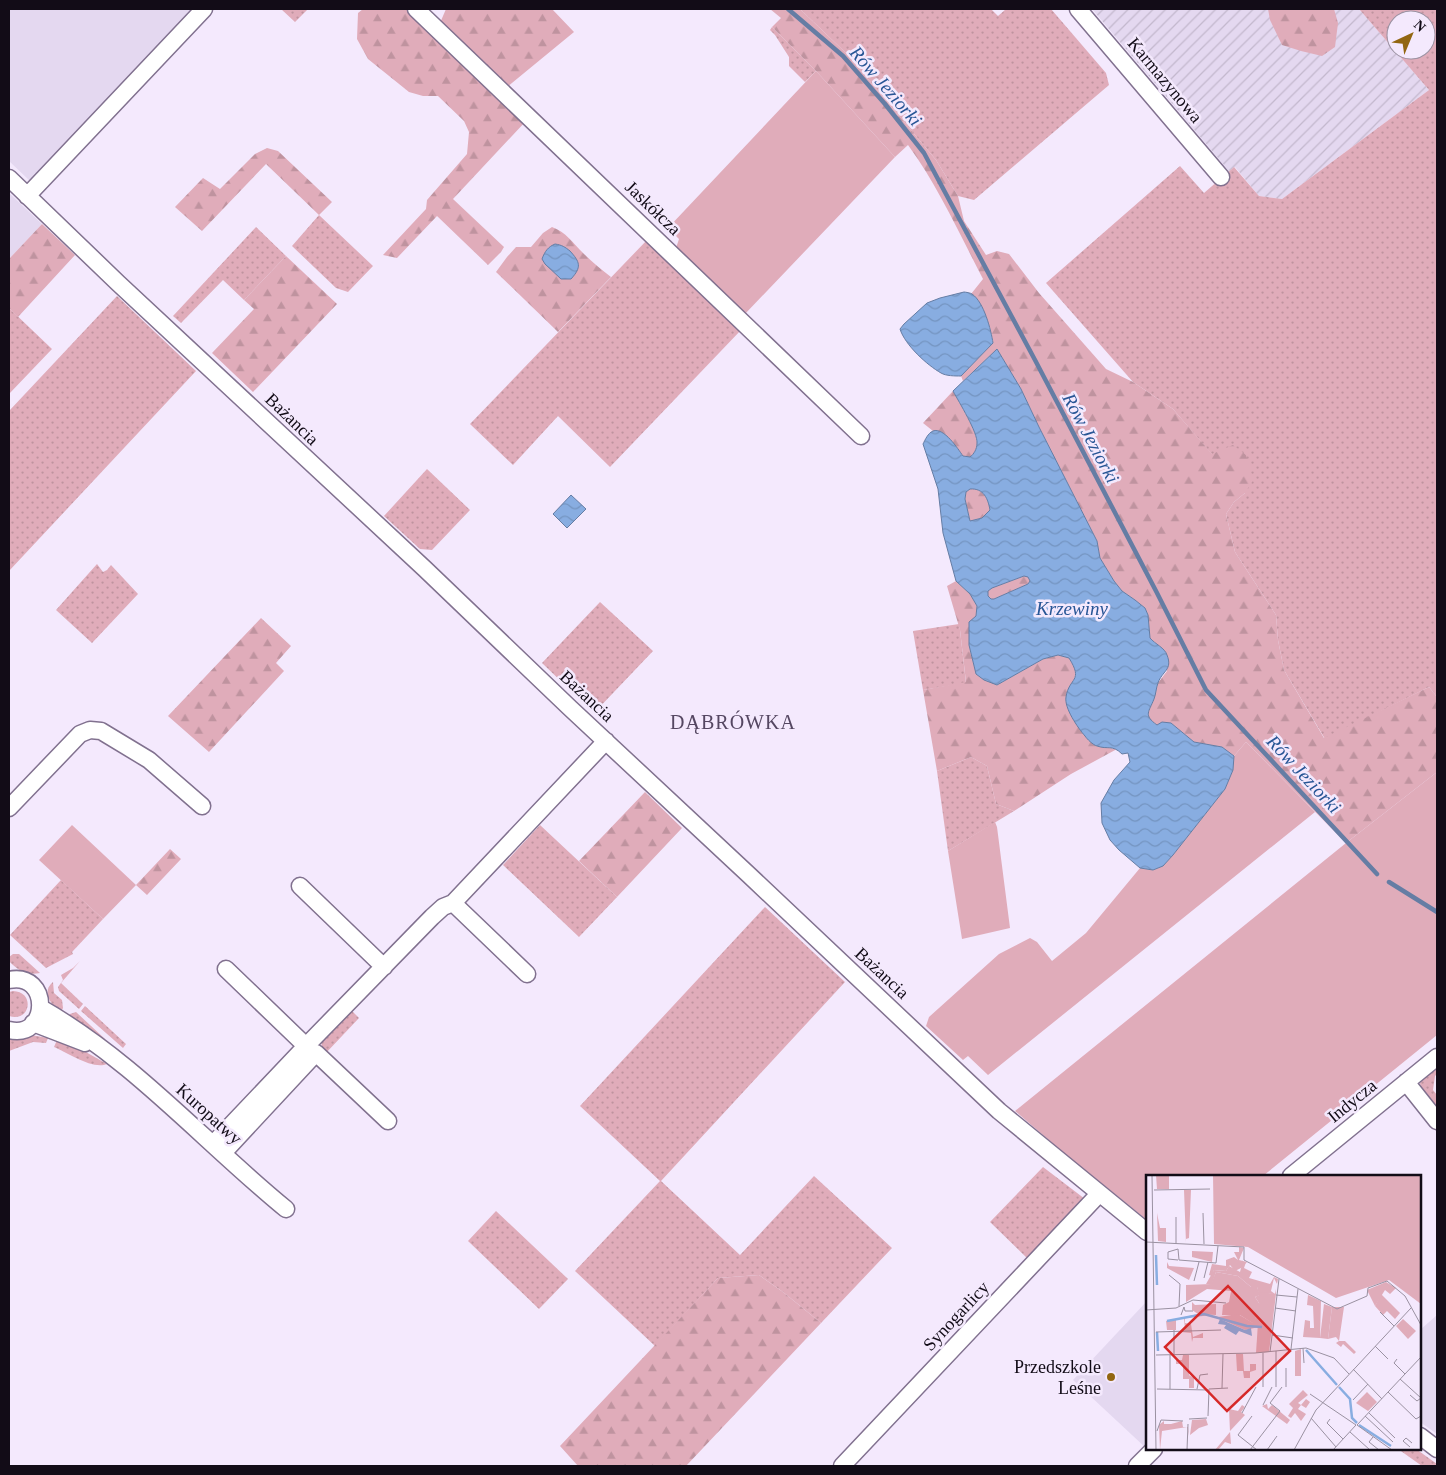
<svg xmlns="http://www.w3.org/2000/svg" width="1446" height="1475" viewBox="0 0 1446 1475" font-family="Georgia,serif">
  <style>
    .built { fill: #e4d8f0 }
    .industrial { fill: url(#industrial-furrows) }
    .grass { fill: url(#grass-dots); fill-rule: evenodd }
    .forest { fill: url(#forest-firs) }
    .garden { fill: #e0acba }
    .water { fill: url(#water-waves); stroke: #657da4; fill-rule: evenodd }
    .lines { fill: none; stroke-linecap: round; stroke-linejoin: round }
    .stream { stroke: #657da4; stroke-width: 4.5 }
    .street-casing { stroke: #81718f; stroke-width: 19 }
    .street { stroke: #fff; stroke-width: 16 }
    .poi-dot { fill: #926611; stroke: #f4e9fd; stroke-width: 2 }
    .labels { text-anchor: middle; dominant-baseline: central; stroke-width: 5; stroke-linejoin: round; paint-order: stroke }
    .street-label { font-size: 18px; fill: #120c17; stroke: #f4e9fd }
    .poi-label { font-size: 18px; fill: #120c17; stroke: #f4e9fd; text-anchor: end }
    .water-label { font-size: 19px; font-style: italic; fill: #275595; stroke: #f4e9fd }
    .quarter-label { font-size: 20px; letter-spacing: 1px; fill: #554762; stroke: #f4e9fd }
    .inset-river { fill: none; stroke: #88ade1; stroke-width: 2.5 }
    .inset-road { fill: none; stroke: #9a91a1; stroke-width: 1 }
    .view { fill: #d62828; fill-opacity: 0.15; stroke: #d62828; stroke-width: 2.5 }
    .inset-edge { fill: none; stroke: #120c17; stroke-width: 2.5 }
  </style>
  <defs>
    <pattern id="industrial-furrows" width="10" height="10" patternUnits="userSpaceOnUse" patternTransform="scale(1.25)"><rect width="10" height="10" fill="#e4d8f0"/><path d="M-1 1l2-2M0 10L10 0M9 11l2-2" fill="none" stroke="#c3b8cd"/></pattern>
    <pattern id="grass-dots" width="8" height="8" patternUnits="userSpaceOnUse" patternTransform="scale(1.25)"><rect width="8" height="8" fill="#e0acba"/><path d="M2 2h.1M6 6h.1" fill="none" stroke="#bf939f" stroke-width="1.8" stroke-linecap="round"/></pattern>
    <pattern id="forest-firs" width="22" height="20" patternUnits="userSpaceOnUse" patternTransform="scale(1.25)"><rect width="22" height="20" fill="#e0acba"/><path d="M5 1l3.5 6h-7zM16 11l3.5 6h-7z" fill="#bf939f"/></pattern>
    <pattern id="water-waves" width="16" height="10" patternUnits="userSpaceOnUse" patternTransform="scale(1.25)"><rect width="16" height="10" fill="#88ade1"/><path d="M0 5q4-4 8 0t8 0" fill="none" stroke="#7494c0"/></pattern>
  </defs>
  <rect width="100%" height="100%" fill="#f4e9fd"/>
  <path class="built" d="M9,9h184l-163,172 -21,-20z
    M9,193l33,31 -33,35z
    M1147,1301v148l-74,-69z
    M1437,1315v119l-17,-12v-92z"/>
  <path class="industrial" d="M1092,9h267l70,81 -147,109 -23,-3 -24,-29 -6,4z"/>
  <path class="grass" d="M281,9h27l-13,13z
    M800,9h191l7,7 8,-7h45l55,64 3,12 -135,115 -16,-4 -22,-36 -89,-106z
    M1359,9h78v688l-8,-10 -104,52 -41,-69 -6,-30 -2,-25 -41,-63 -9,-38 8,-12 11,-9 -72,-84 -40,-27 -87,-99 134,-117 24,27 30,-26 25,29 23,3 147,-109zM1396,20h30v30h-30z
    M772,27l44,44 -11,11 -16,-16v-9l-14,-22 -5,-5z
    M319,215l54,51 -25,26 -12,-4 -44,-42z
    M256,227l30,29 -42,44 -21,-20 -42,43 -8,-7z
    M648,239l94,90 -132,138 -52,-51 -45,49 -43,-41z
    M117,296l79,75 -187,200v-160z
    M9,308l43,41 -43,45z
    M427,469l43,41 -38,40 -12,-1 -36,-33z
    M97,564l6,8 4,-2 4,-5 27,29 -46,49 -36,-33z
    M600,602l53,49 -59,62 -52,-50z
    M959,624l1,6 6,53 -43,7 -10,-59z
    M971,757l16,9 9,38 18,7 -66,40 -11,-80z
    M540,825l77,72 -38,40 -76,-72z
    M61,880l42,39 -31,33 1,2 -27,14 -36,-33z
    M765,907l80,75 -184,199 79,74 74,-79 78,72 -71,75 -38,-31 -24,-17 -41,3 -63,68 -80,-75 85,-90 -80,-75z
    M13,954h6l21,19c-13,3 -23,-3 -31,-12v-4z
    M80,961l-19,22 22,21 -4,5 -20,-18 -1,-4 5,-7 -2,-5 12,-7z
    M53,982l1,11 8,7 1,8 -2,4c-10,-7 -20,-20 -8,-30z
    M13,991c23,1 17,32 -4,25v-24z
    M85,1006l41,38 -3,4 -42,-37z
    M351,1010l8,8 -34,36 -3,-6 -1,-8z
    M76,1012l29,27 -1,1 -36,-22 2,-4z
    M31,1035l17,3 -2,5 -13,-1 -24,9v-12z
    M57,1040l27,11 23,13c-14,6 -39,-11 -53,-17z
    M1437,1066v8l-2,2 -2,14 4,5v13l-16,-19 -1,-6 2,-4z
    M1043,1167l42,32 -56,61 -39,-38z
    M496,1211l72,68 -29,30 -71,-68z
    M1398,1449h18l21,15v2h-15z"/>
  <path class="forest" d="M363,9h43l120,112 -73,78 51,48 -3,5 -13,13 -51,-49 -40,42 -14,-3 43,-46 1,-9 40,-46 2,-22 -5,-11 -26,-25h-15l-14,-4 -41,-33 -11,-20 1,-26z
    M446,9h106l22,23 -68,56 -66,-65z
    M770,9h30l47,45 89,106 22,36 6,25 22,34 11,-4 12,3 30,39 67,76 27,13 40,27 39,45 21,-9 13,10 7,25 -8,13 -11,9 -8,12 9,38 41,63 2,25 6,30 40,68 105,-51 8,10v75l-91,71 -100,-101 -12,14 -12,-9 -28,-5 -23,-19 -14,2 -6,-4 -3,-5v-4l6,-14 4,-15 9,-12 -6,-23 -11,-10 -2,-23 -3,-7 -10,-8 -13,-9 -8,-10 -14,-23 -3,-17 -58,-114 -18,-38 -24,-40 -34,32 -2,-5 32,-33c-3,-18 -9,-36 -22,-49l12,-15c-24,-46 -45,-93 -75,-134l-13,12 -79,-86 -44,-44 9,-9z
    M1268,9h66l4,14 -3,24 -13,9 -21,-5 -19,-6 -12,-25z
    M267,148l11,3 54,51 -13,13 -53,-51 -64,67 -27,-24 28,-29 17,11 35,-35z
    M42,224l33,31 -57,62 -9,-9v-49z
    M552,227c14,5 21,16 31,26 9,9 19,17 28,24l-53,55 -62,-60 11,-15 9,-10h15l12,-14z
    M286,256l51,48 -84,88 -41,-39 42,-44 -10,-9z
    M953,391c6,11 25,42 24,52 0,6 -3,11 -7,15l-7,-2c-8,-10 -16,-25 -30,-25l-10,-8z
    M970,489c14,-1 18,10 20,21l-8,8 -12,3 -5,-22 1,-7z
    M1024,576h4l2,5 -2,3 -34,15h-3l-3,-3v-5l4,-3z
    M956,581l14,13 7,12 -1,10 -7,29 7,29 21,11 46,-26 15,-4 11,3c9,14 8,17 0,31l27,57 21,3 -46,25 -57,37 -18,-7 -9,-38 -16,-9 -34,14 -14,-81 43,-8 -6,-52 -13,-44z
    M261,618l30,28 -15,17 8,8 -75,81 -41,-36z
    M645,792l37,36 -65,69 -38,-36z
    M170,849l11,10 -34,36 -11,-10z
    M759,1275l24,17 38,31 -135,143h-108l-18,-20 158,-168z"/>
  <path class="garden" d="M816,71l79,86 -151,158 -68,-67 3,-9 -11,-11z
    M1246,742l69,70 -327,263 -20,-19 -5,4 -37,-34 3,-9 70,-63 31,-16 7,4 15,19 34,-28 54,-65 13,2 10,-4 10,-11 52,-66 8,-19 1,-14z
    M1437,772v263l-174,141h-116v44l-89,-72 -43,-37 331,-268z
    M995,822l2,5 13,101 -48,11 -14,-88z
    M72,825l64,60 -33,34 -64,-59z"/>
  <path class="water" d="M555,244c7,1 10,3 15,7 10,11 12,16 1,28h-10l-16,-15 -3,-5c3,-8 6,-12 13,-15z
    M964,292c1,0 7,1 8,2 12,8 19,36 21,49l-32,33c-6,0 -15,0 -20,-3 -14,-8 -36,-28 -41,-44l4,-5 23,-21 13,-5z
    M997,349l24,40 18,38 58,114 3,17 14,23 8,10 13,9 10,8 3,7 2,23c5,6 15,10 17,17 6,15 -5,16 -9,28 -2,5 -2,11 -4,16 -5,13 -11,16 3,26l5,-3 9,1 23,19 28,5 12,9 -1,14 -8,19 -52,66 -10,11 -10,4 -13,-2 -21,-18 -9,-10 -8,-17 -1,-20 13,-23 16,-18 -2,-9 -6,1c-10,-10 -14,-4 -25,-8 -4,-1 -10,-7 -12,-10 -7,-8 -21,-28 -19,-39 3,-20 18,-15 3,-39l-11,-3 -15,4 -46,26 -13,-5 -8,-6 -7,-29v-23l7,-6 1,-10 -7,-12 -14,-13 -13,-48 -5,-44 -15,-45c2,-4 5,-11 10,-13 11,-4 25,18 30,25l7,1c4,-3 7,-8 7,-14 1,-10 -18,-41 -24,-52zM970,489c14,-1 18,10 20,21l-8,8 -12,3 -5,-22 1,-7zM1024,576l4,1 2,4 -2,3 -34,15h-3l-3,-3v-5l4,-3z
    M571,495l15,14 -19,19 -14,-14z"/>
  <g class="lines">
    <path class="stream" d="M788,9l55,47 42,48 39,49 111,207 121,231 50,99 171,184
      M1389,882l48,30"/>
    <g class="street-casing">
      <path id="street" d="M416,9l445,427
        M1078,9l143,168
        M9,178l109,105 307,286 145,139 179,167 250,236 148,121
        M27,196l177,-187
        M9,808l71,-74 10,-4 11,1 48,29 53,46
        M300,886l84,81
        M453,903l74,71
        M226,969l80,77
        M9,980c42,-9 41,60 0,50
        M41,1008c93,53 163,134 245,201
        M33,1023l52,20
        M1406,1082l31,39
        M213,1144l93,-98 126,-129 11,-10 10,-4 153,-162
        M223,1153l93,-100 72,68
        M1291,1176l146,-119
        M1420,1436l17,13
        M842,1466l257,-272
        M1137,1466l17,-17"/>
    </g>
    <use href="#street" class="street"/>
  </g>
  <circle class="poi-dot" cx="1111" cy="1377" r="5"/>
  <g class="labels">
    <g class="street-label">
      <text transform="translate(1165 80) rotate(50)">Karmazynowa</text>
      <text transform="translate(653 208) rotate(44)">Jaskółcza</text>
      <text transform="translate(292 419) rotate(44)">Bażancia</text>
      <text transform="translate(587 696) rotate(43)">Bażancia</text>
      <text transform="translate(882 973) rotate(43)">Bażancia</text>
      <text transform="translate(1352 1101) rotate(-39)">Indycza</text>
      <text transform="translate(209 1114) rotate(42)">Kuropatwy</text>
      <text transform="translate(956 1316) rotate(-47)">Synogarlicy</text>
    </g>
    <g class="poi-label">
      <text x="1101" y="1367">Przedszkole<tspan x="1101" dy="21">Leśne</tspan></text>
    </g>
    <g class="water-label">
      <text transform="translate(886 86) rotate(49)">Rów Jeziorki</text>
      <text transform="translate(1091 438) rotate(62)">Rów Jeziorki</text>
      <text x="1072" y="608">Krzewiny</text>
      <text transform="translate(1304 774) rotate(47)">Rów Jeziorki</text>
    </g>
    <g class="quarter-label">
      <text x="733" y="722">DĄBRÓWKA</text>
    </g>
  </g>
  <g transform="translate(1146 1175)">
    <rect width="275" height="275" fill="#f4e9fd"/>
    <path d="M10,0h13v14h-12zM38,15h7l-2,48 -3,1v4zM11,38l3,15h6v14l-8,-1zM93,72l5,1 -5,12 8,2 -6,6 -6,3 -5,-6 -4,6 -12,-1 -2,6 -3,-1 3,-11 14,2v-6l8,-3 4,3 -4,-8h5zM70,97l22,4 13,11h6l3,8 -5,2 6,9 -1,12 -4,-1 -2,7 -14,-9h-18l1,-10 6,-3 2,-11 -24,-2 -21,13v-17l25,-1zM240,107l10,6 -6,6 -5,-4 -10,16 -8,-16zM162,120l13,6 -1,37 -17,-1 2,-17 5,1v7h4l-1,-22 -6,-1zM46,127l3,3 21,-1v11l-18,-1 -6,-4zM186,132h12l-5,34h6l11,11 -2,2 -11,-10 -2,3 -5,-4 3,-2 -3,-4 -8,2zM257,144l13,12 -8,8 -12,-13zM155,174v27h-6v-25zM90,179h7l1,17h6v-7h6v6l-6,2v6h-6l-1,-7h-6zM37,180h6v20l5,3v10h-5v-9h-6v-15h-7v-4h6zM157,215l5,5 -10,8 3,2 5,-6 4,3 -4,6 -5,-3 -3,4 8,5 -5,7 -6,-8 -4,5 -3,-2 5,-8 -4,-4zM221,217l10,10 -9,9 -12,-8zM121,229l1,5 4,-4 18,15 -3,4 -25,-18zM96,230l3,2 -4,5 4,3 -15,16 1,13 -6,-2 -7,8h-3l15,-18 -1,-23 9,2zM60,244l2,6 -9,3 -9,7 2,-15zM18,246v3h7l11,-3 1,6h5l1,9 -2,-9 -25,4 -2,19 -1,-25z" fill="#e0acba"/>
    <path d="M97,85v5l3,-3 -2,6 8,4 -3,6 21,6 4,-7 4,2 -1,5 -3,-6 -3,13 4,3 1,-5v5l-16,-1 1,13 -6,-9 4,-2 -2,-8h-6l-13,-11 -22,-4 -4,12h-6l8,-14 12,1 3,-5 11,6zM235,119l19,19 -5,6 -8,-8 -4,4 -8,-9zM178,129l8,3 -4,32 -8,-1zM52,139l14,1 6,2 20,-3 15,9 3,-6 4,1 -1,9 -14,3 -33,-15 -27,3v5l6,1 2,13 10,-4v5h-10l-1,4 -1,-9 -10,-1 4,-2 -1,-12 -8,2v10h-9l-1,-9z" fill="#e0acba"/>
    <path d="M67,0h208v129l-32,-24 -53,18 -88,-51 -34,-3zM46,76l21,1 -1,10 -20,-5zM21,87l2,4 25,2 -5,12 -22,-12z" fill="#e0acba"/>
    <path d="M114,117l16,2 -7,58 -13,1z" fill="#e0acba"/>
    <path d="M74,144l25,11 6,-2 1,8 -13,-5 -3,4 -12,-7 2,-3 -8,-1z" fill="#88ade1"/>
    <path class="inset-river" d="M10,80l1,30M21,146l37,-7 43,12 15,1M11,157l1,19M160,175l31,35M193,212l11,12 2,19 5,5M213,250l32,21"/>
    <path class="inset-road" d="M6,0l4,275M8,15l56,-1M57,38l1,31M30,42v27M0,67l98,5v13l93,49 30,-13 1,-8 19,-7 18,15 16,29M32,74l1,11 37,3 2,-17M32,74l-10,3v7l10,1M23,100l11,9 -1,22M58,103l4,-16M48,106l5,-19M130,120l21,2M129,133l21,3M0,135l30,-2 17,-8 33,3M234,137l14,14M35,140l3,-8 1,4h8M28,155v24M10,157l65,-2M126,160l21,3M229,171l13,13M157,173l1,15M145,174l7,-60M130,176v36M124,177l9,-73M117,178v34M10,180l99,-2 51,-5 28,10 15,16M24,180v34M251,184l-3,4 11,11M140,193v19M207,194l29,30M254,204l21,19 -4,3 -7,-6M76,213l1,-34M11,214l52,1M51,214l3,-14 8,-1M63,214l19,-1M242,217l28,27 5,-3M164,219l46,31M207,225l15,-16M117,230l9,-18M96,238l14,-26M223,238l26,25M62,241l1,-26M106,241l-14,19 19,15M219,241l28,26M165,243l25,29M43,244l18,-1M184,244l-3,4 16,16M211,250l64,-68M211,250l35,25M11,256l4,-11 22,1M204,257l20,18M227,262l-4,5 10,8M264,272l-7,-6 3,-3 6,5M41,275l1,-26M104,275l30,-39 -10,-8 12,-16M121,275l10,-14M148,275l22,-40 95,-102M187,275l23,-25"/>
    <path class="view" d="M82,111l62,65 -63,60 -62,-64z"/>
    <rect width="275" height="275" class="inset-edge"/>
  </g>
  <rect width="1446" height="1475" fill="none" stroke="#120c17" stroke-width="20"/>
  <g transform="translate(1411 35) rotate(44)"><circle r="24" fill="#f4e9fd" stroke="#9a91a1"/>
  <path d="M0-4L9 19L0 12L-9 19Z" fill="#926611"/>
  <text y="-8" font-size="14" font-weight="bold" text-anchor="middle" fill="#120c17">N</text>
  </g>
</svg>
